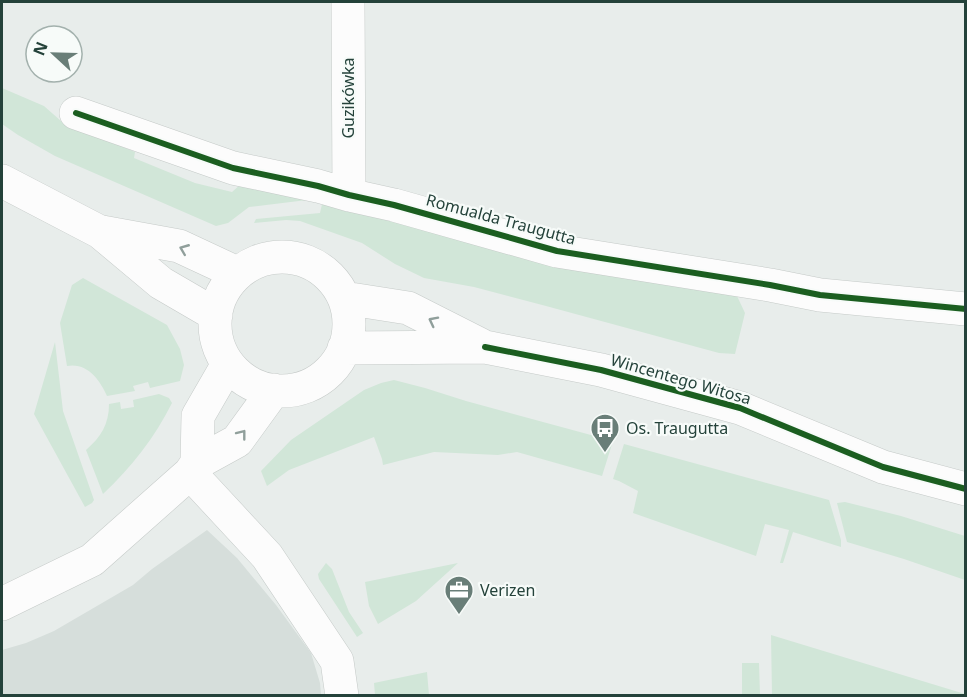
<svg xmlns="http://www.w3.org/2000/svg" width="967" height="697" viewBox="0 0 967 697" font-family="'Noto Sans',sans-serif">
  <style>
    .built { fill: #d6dedb }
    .green { fill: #d1e6d8 }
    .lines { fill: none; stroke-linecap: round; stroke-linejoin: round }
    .minor-casing { stroke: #c5cac8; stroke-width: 34 }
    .minor { stroke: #fcfcfc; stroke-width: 33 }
    .cycleway-casing { stroke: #f7fbf9; stroke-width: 10 }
    .cycleway { stroke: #1b5e20; stroke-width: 6 }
    .oneway { stroke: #909f9b }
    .labels { text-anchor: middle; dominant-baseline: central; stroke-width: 4.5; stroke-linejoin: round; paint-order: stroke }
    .street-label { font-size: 16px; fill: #24423a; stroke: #f7fbf9 }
    .poi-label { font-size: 16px; fill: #24423a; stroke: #f7fbf9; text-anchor: start }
  </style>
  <rect width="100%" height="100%" fill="#e8edeb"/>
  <path class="built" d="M207,530l30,28 39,47 35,48 9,30 1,12h-319v-45l24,-7 28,-12 79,-46 19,-16z"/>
  <path class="green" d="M2,88l42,18 17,15 74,31 -1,6 61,25 37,9 9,-8 66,16 -58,7 -21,16 -12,3 -161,-70 -37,-21 -16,-11z
    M323,200l414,96 8,17 -10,41 -16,-1 -173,-47 -72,-19 -50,-9 -29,-14 -33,-21 -62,-22 -14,-1 -32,3 2,-4 64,-6z
    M83,278l84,47 13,24 4,16 -4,16 -30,7 -2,-6 -15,4 2,5 -28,5c-7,-16 -20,-34 -40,-30l-7,-43 12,-38z
    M55,342l8,69 31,89 -2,3 -7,4 -51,-93z
    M394,380l31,8 41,13 147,40 -11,35 -85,-24 -19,3 -64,-3 -51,13 -1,-6 -8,-22 -85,33 -22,16 -6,-15 30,-31 73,-50 17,-7z
    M159,394l10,4 3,5c-17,34 -41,65 -69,91l-17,-44c15,-13 23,-26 23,-46l11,-2 1,7 13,-2 -1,-7z
    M624,444l205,56 12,40v7l-48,-15 -10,31h-3l9,-33 -24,-6 -9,32 -123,-43 5,-22 -19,-10 -6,-2z
    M845,502l56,14 64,20v44l-61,-21 -57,-17 -10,-39z
    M326,563l6,6 17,43 14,21 -6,4 -38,-58 -1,-5z
    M458,563l-42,38 -38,23 -9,-18 -4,-24z
    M771,635l194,59v1h-193z
    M742,663h17l1,32h-18z
    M427,672l2,23h-54l-1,-12z"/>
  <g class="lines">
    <g class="minor-casing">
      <path id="minor" d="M348,2l1,193
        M76,113l157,55 85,18 31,9 45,10 163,46 213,34 50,10 146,14
        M2,181l98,51 61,51 55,32
        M102,232l77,14 58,27
        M215 324a67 67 0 1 1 134 0a67 67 0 1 1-134 0Z
        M344,298l64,10 73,37
        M344,348l141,-1 116,23 139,38 143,59 83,22
        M197,463l1,-47 30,-52
        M190,473l77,83 70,105 5,35
        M2,604l90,-44 98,-87 7,-10 40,-22 37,-51"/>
    </g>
    <use href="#minor" class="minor"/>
    <g class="cycleway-casing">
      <path id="cycleway" d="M76,113l157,55 85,18 31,9 45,10 163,46 213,34 50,10 146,14
        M485,347l116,23 139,38 143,59 83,22"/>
    </g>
    <use href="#cycleway" class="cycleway"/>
  </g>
  <defs><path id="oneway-chevron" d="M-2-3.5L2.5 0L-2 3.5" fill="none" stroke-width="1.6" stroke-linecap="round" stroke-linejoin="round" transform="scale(1.5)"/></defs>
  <g class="oneway">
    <use href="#oneway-chevron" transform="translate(184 249) rotate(-158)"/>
    <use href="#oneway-chevron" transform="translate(433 321) rotate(-153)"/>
    <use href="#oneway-chevron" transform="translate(242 434) rotate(-52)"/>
  </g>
  <defs>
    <g id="bus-pin" transform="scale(1.5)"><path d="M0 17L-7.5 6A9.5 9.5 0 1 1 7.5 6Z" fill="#697e78" stroke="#f7fbf9"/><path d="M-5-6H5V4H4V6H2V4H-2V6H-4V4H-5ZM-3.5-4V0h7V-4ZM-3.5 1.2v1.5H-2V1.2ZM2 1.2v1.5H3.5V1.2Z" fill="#fff"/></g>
    <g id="office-pin" transform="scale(1.5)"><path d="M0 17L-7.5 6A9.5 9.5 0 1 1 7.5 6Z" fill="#697e78" stroke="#f7fbf9"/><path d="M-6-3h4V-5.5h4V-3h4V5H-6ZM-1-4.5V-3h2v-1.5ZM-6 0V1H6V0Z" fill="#fff"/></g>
  </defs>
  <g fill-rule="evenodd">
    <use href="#bus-pin" x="605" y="428"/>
    <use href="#office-pin" x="459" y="590"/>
  </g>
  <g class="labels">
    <g class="street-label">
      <text transform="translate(348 98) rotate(-90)">Guzikówka</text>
      <text transform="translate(501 219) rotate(15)">Romualda Traugutta</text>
      <text transform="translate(681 379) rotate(16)">Wincentego Witosa</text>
    </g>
    <g class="poi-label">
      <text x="626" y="428">Os. Traugutta</text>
      <text x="480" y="590">Verizen</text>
    </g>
  </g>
  <rect width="967" height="697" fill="none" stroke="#24423a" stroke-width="6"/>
  <g transform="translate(54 54) rotate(292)"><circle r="28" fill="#f7fbf9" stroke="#a3b1ad" stroke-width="1.5"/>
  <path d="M0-4.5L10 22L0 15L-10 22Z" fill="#697e78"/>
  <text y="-9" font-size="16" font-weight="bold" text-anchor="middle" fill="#24423a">N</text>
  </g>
</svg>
